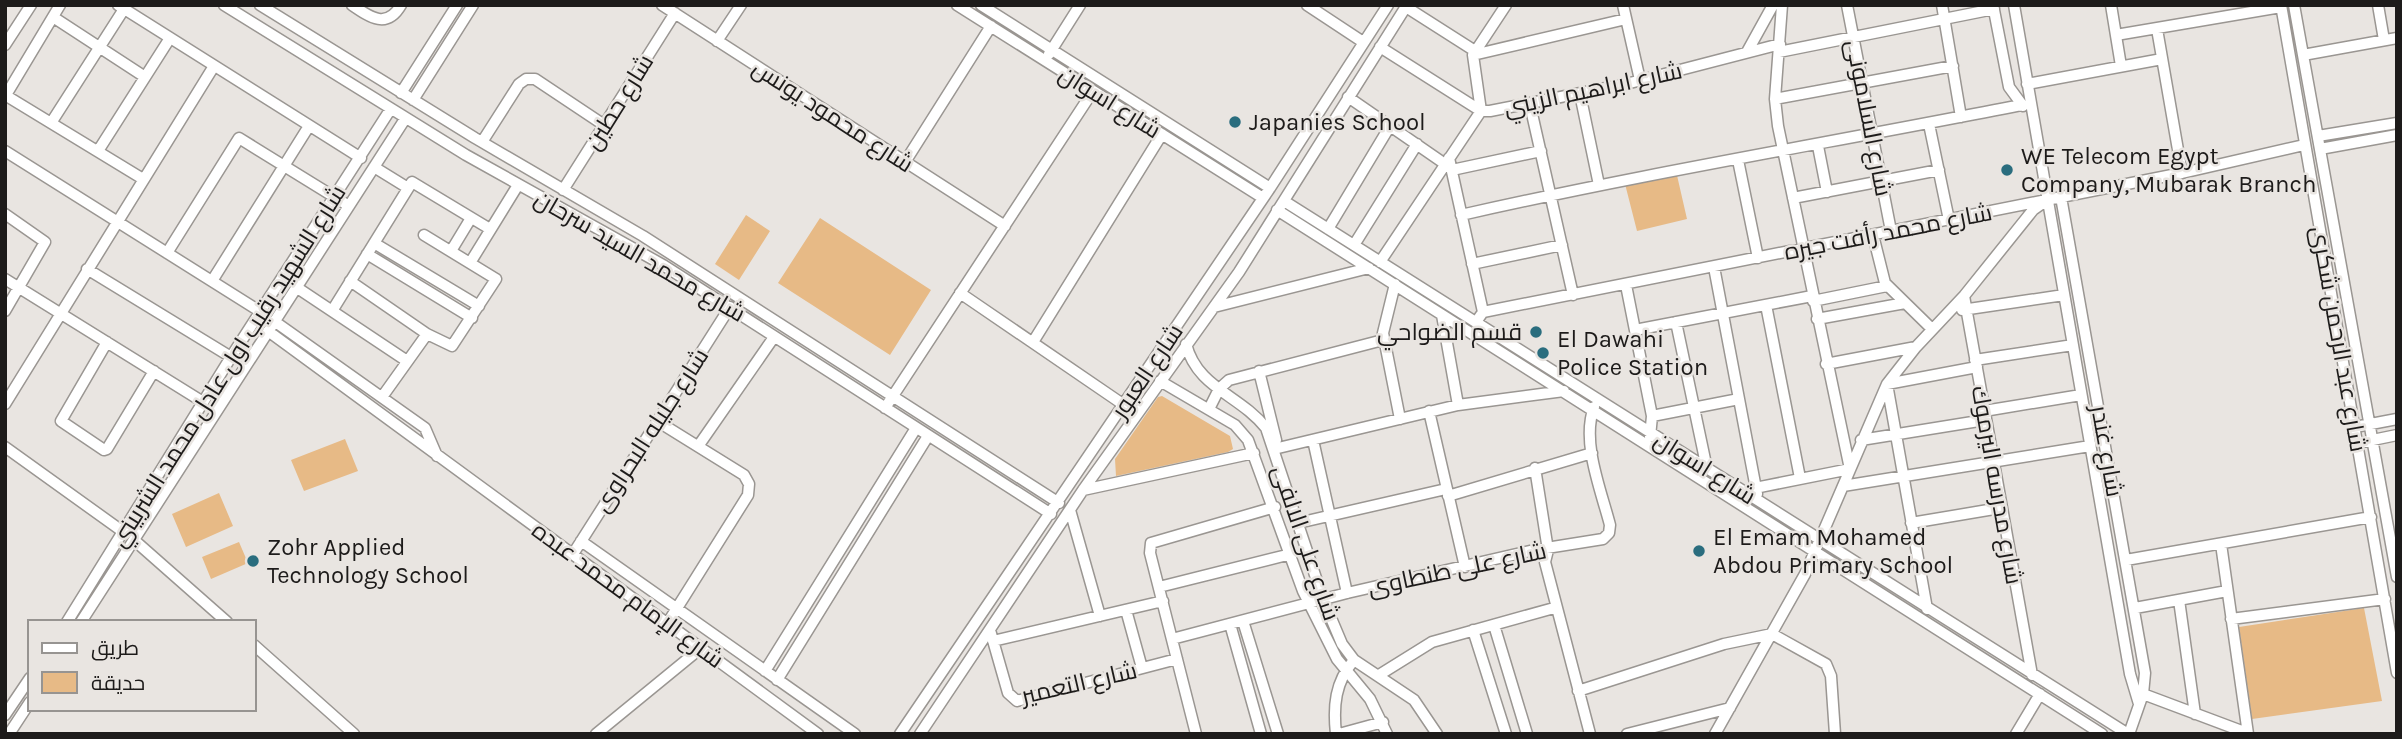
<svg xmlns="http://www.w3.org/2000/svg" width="2402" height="739" viewBox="0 0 2402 739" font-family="Karla,Cairo,sans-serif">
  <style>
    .green { fill: #e7ba86 }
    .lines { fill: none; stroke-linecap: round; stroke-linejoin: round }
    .minor-casing { stroke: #9a9692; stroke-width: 13 }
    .minor { stroke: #fff; stroke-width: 10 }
    .poi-dot { fill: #2a6d7e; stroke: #e9e5e1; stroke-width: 2.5 }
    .labels { text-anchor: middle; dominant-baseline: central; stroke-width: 5; stroke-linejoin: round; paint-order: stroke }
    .street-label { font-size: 24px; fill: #1d1b1a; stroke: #e9e5e1 }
    .poi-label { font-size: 24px; fill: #1d1b1a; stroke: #e9e5e1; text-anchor: start }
  </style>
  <rect width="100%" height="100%" fill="#e9e5e1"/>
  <path class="green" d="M1676,171l11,48 -50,12 -13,-51z
    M746,215l24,16 -31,49 -24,-16z
    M820,218l111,72 -41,65 -112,-72z
    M1162,396l68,40 3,13 -5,3 -112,24 -1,-17 43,-62z
    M345,439l13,32 -54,20 -13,-31z
    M219,493l14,33 -47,21 -14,-33z
    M239,542l9,21 -37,16 -9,-22z
    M2364,608l18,93 -130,18 -13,-92z"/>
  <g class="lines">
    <g class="minor-casing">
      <path id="minor" d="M118,5l243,153
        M224,5l242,150 197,110 388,249
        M260,5l215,133 168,98 416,267
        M352,5c19,13 35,24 49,0
        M662,5l343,221
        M957,5l306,193
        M981,5l289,183
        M1307,5l56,37
        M1623,5l17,75
        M1847,5l44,226
        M1942,5l19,112
        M1993,5l16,82 14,19
        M2014,5l116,669 9,30
        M2111,5l10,61
        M2281,5l116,668
        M2294,5l103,572
        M2378,5l6,35
        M1406,7l69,44
        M53,17l92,60
        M2157,29l25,144
        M2116,35l165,-28
        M717,41l24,-36
        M5,45l26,-40
        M1380,47l101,64h9l136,-27 154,-40
        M1747,52l26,-47
        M1779,52l215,-43
        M1049,54l31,-49
        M1473,55l153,-36
        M2303,55l94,-17
        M2027,84l135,-25
        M401,93l56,-88
        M1580,94l19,91
        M5,95l138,84
        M6,95l54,-90
        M1348,97l97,67
        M1775,99l178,-33
        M413,100l60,-95
        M1530,105l43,190
        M51,123l73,-114
        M1929,124l20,96
        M2318,136l79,-13
        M482,142l37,-58 7,-5h9l69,46
        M1818,146l9,46
        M2320,149l77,-14
        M5,151l256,161
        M98,151l72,-113
        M1449,158l34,154
        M1738,160l20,98
        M905,162l86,-136
        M374,167l34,21
        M1452,170l89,-19
        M563,190l112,-177
        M2061,197l84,476 -2,21 -14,40
        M1793,198l146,-28
        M1284,201l844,533
        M1277,210l825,524
        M5,214l40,28 -40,69
        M1461,215c185,-42 373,-73 560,-110
        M1328,229l62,-103
        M1873,235l12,48 47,46
        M374,243l105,63
        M1354,245l63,-101
        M451,251l20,-33
        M167,253l72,-115 110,68
        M367,254l105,64
        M1380,262l101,-151 -8,-56 33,-50
        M470,263l48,-78
        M1472,264l90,-19
        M1714,267l43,227
        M87,269l144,88
        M5,279l198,123
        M212,281l97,-155
        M350,281l77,53 25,12 44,-67 -72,-44
        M1395,284l-12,49 17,86
        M1626,285l26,131 -2,21
        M296,287l111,74
        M960,293l164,112
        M1964,296l68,379
        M1813,301l74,-15
        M1766,305l34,173
        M1214,307l155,-39
        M1962,310l102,-15
        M332,311l80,-129 78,47
        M1442,315l16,90
        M1817,319l88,-16
        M274,321l151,107 12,28
        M1476,322l7,-10 699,-139 122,-28
        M1676,322l31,147
        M1635,330l177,-34
        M268,331l550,403
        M107,342l-46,79 43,29 3,-1 47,-78
        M1033,342l129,-208
        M1186,344c11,44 54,51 80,84l57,171 19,45 12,16 60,40 23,34
        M1975,360l98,-15
        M1826,364l90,-17
        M1259,371l17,69
        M1160,381l75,44 13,15 55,151 34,68 33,40 17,35
        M382,397l45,-63
        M5,404l209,-338
        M885,408l208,-317
        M1209,409l10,-20 10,-9 154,-40
        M1429,411l36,156
        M1984,411l97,-16
        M1652,416l87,-17
        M657,421l87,54 5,9 -1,11 -81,129
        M2355,427l42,-8
        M1313,440l34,153
        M1861,440l124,-20
        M2358,443l39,-8
        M699,445l75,-108
        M5,447l117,84
        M1274,449l184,-44 106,-14
        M1535,468l13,82 -3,12 45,172
        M1843,486l247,-40
        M1755,488l95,-19 -72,-343 -3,-27 7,-94
        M1083,490l171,-37
        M1448,496l144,-43
        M1070,510l30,106
        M1298,523l148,-34
        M1911,523l89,-15
        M134,540l93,82
        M581,541l274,193
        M2221,544l27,190
        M573,554l157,-247
        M2126,560l245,-43
        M1159,587l132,-33
        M2179,600l16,114
        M2135,608l92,-17
        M1927,609l-40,-225 90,-17
        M1126,610l16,58
        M2231,619l154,-20
        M1243,621l35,113
        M67,622l164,-265 159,-247
        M81,622l324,-503
        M1230,624l31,110
        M1494,625l33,109
        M990,630l18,63 9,8 160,-42
        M1473,630l33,104
        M1172,639l175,-46 187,-43 69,-11 6,-6 1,-8c-9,-35 -29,-83 -16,-118
        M993,641l170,-40
        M254,645l100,89
        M765,671l151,-243
        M1379,675l53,-33 122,-34
        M777,680l151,-244
        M1578,691l146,-47 48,-10 54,30 5,12 4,58
        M2143,694l104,39
        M5,715l25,-37
        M9,734l21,-32
        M596,734l105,-86
        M900,734l370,-546 118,-183
        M920,734l163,-244 156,-218 168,-267
        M1196,734l-46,-181 1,-10 124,-36
        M1336,734c-3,-28 -1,-52 18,-74
        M1339,734l44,-12
        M1627,734l103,-26
        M1715,734l90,-160 82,-190 29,-37 48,-51 69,-86 10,-7
        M2016,734l24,-40"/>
    </g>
    <use href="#minor" class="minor"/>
  </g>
  <g class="poi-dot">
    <circle cx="1235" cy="122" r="7"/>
    <circle cx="2007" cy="170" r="7"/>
    <circle cx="1536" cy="332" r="7"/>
    <circle cx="1543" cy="353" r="7"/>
    <circle cx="1699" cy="551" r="7"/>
    <circle cx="253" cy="561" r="7"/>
  </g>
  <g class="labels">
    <g class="street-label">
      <text transform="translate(1593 89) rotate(-12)">شارع ابراهيم الزيني</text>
      <text transform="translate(619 102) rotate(-58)">شارع حطين</text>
      <text transform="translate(1110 102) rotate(32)">شارع اسوان</text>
      <text transform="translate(833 116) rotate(33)">شارع محمود يونس</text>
      <text transform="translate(1869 118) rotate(79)">شارع السلامونى</text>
      <text transform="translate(1888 232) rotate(-11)">شارع محمد رأفت جيره</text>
      <text transform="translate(640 256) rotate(30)">شارع محمد السيد سرحان</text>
      <text transform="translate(2339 339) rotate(80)">شارع عبد الرحمن شكرى</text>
      <text transform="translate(228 366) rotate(-58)">شارع الشهيد رقيب اول عادل محمد الشربيني</text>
      <text transform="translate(1147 371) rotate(-56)">شارع العبور</text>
      <text transform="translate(651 430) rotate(-57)">شارع جليله البحراوى</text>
      <text transform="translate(2107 451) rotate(80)">شارع غندر</text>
      <text transform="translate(1705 468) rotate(32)">شارع اسوان</text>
      <text transform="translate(1997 485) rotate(80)">شارع مدرسه اليرموك</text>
      <text transform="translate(1306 543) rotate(71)">شارع على الالفى</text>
      <text transform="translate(1457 569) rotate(-12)">شارع على طنطاوى</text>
      <text transform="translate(628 595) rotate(36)">شارع الإمام محمد عبده</text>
      <text transform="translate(1079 683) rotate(-13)">شارع التعمير</text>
    </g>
    <g class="poi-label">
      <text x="1249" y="122">Japanies School</text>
      <text x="2021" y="156">WE Telecom Egypt<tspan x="2021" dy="28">Company, Mubarak Branch</tspan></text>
      <text x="1522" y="332" text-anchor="end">قسم الضواحي</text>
      <text x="1557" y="339">El Dawahi<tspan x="1557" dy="28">Police Station</tspan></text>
      <text x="1713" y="537">El Emam Mohamed<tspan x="1713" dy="28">Abdou Primary School</tspan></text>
      <text x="267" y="547">Zohr Applied<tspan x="267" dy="28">Technology School</tspan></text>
    </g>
  </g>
  <rect width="2402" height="739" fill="none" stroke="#1d1b1a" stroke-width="14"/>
  <rect x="28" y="620" width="228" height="91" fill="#e9e5e1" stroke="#979491" stroke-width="2"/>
  <rect x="42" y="643" width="35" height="10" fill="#ffffff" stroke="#979491" stroke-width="2"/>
  <text x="91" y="655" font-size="21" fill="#1d1b1a">طريق</text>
  <rect x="42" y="672" width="35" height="21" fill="#e7ba86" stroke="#979491" stroke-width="2"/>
  <text x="91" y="690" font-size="21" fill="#1d1b1a">حديقة</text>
</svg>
